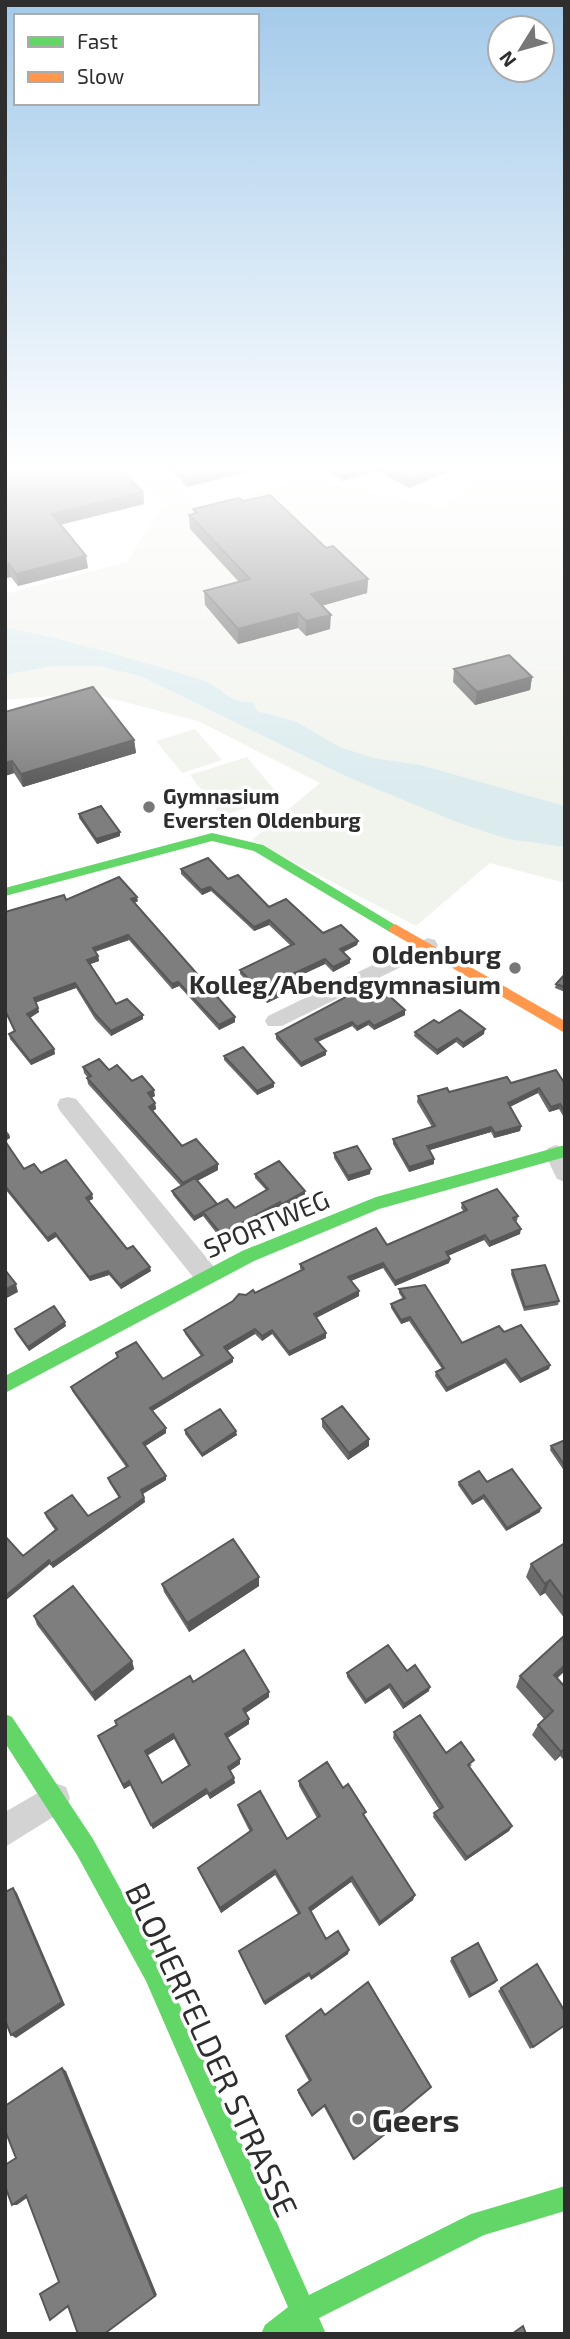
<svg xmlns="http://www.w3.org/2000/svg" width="570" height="2339" viewBox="0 0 570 2339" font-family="'Exo 2',sans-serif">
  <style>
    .green { fill: #f1f3ed }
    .water { fill: #dbebee }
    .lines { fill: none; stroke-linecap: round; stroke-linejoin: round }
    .street { fill: #d3d3d3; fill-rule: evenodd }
    .fast { fill: #63d668; fill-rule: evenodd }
    .slow { fill: #ff974d; fill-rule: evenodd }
    .wall { fill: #6c6c6c; fill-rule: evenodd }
    .shaded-wall { fill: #585858 }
    .building { fill: #7e7e7e; stroke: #585858; stroke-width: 2; fill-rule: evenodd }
    .poi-dot { fill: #777; stroke: #fff; stroke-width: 2.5 }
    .labels { text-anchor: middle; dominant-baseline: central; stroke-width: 7; stroke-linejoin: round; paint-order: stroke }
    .far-poi-label { font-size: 21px; font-weight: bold; fill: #2e2e2e; stroke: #fff; text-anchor: start }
    .poi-label { font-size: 26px; font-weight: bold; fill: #2e2e2e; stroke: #fff; text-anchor: end }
    .street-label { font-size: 26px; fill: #2e2e2e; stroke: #fff }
    .near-street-label { font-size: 32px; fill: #2e2e2e; stroke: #fff }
    .near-poi-label { font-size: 32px; font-weight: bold; fill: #2e2e2e; stroke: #fff; text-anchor: start }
  </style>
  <rect width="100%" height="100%" fill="#fff"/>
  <path class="green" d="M124,465h31l43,42 114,-31 9,5 121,26 56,-42h67v341l-144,-41 -47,-7 -34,-11 -45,-26 -38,-10 -4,-9c-28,-1 -30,-16 -53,-23 -64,-19 -129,-39 -195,-52v-33l122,-32 37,-59z
    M52,666h46l42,10 203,99 164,64 58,8v36l-75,-20 -74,63 -164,-86 68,-57 -122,-62 -108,-28 -85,7v-25z
    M195,729l27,31 -40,13 -26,-32z
    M247,757l33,40 -58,19 -32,-41z"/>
  <path class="water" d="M5,627c66,13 131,33 195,52 23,7 25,23 53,23l4,9 38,10 45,26 34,11 47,7 144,41v41l-58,-8 -53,-18 -111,-46 -203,-99 -42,-10h-46l-47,9z"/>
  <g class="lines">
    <path class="street" d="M277,465h53l-33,9z
      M428,938l7,2 3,5 -3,5 -153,76h-14l-3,-5 3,-5z
      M68,1097l8,2 139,169 3,7 -3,7 -9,3 -9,-3 -137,-171 -3,-6 3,-6z
      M556,1145l9,4v33l-8,-3 -12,-25 3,-6z
      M55,1783l11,4 4,11 -4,11 -61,38v-35z"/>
    <path class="fast" d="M212,833l51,12 139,84 -7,5 -5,-2 -136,-81 -42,-10 -207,55v-8z
      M565,1145v12l-186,52 -125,52 -249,132v-17l237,-125 134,-54z
      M5,1714l7,3 81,122 69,126 147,330 162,-81 94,-28v25l-81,24 -165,83 7,16h-26l-1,-2 -3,2h-35l4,-9 23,-18 -142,-326 -69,-126 -72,-112z"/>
    <path class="slow" d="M395,924l170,97v12l-175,-101 -2,-3z"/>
  </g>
  <path class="wall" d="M5,465l138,27 1,12 -84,21 28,43 -70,18 -7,-9 -6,1z
    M166,465h85v6l-64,16z
    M325,465h156l-16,7 -9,-4 -47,20 -32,-17 -35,10 -17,-12z
    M243,501l83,47 42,31 -1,14 -45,12 8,24 -24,7 -8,-8 -60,16 -33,-39 -1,-14 35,-9 -49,-53 -1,-14 5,-1 -1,-5z
    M454,669l78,8 -2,13 -55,15 -22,-23z
    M5,712l129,28 2,13 -113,34 -9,-14 -9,3z
    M79,814l41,22 -23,8 -18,-26z
    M181,869l47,10 41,28 54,26 35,8 -1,4 -14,7 7,11 -17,9 -8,-8 -34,16 5,5v4l-29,14 -27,-29v-4l51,-24 -22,-21 -15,6 -43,-40 -9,4 -21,-21z
    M66,900l72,1 -4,2 101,119 -16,8 -40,-44 -7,3 -43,-49 -34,12 3,4 1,5 -9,3 26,40 27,15 -32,17 -16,-17 -19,-31 -40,14 3,10 -9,6 24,31 1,5 -24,11 -21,-26 -1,-5 5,-3 -9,-19v-100z
    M565,974v18l-10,-4 1,-4z
    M405,1010v5l-31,15 -6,-5 -11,6 -5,-5 -34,16 8,9v4l-25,12 -25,-28v-5z
    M415,1032l69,2 -21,14 -7,-6 -19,13 -23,-19z
    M224,1056l50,31 -17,8 -33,-35z
    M83,1067l26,3 23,11 23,15 -4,2 4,5 1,6 -3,2 29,35 36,24 -21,11 20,24 18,3 31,-18 -11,-12v-4l50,21 -23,13 -2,-2 -59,33 -18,-23 -9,5 -21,-26 -1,-4 9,-5 -93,-102 -1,-6h1l-4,-5z
    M511,1083l54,1v35l-6,-10 -10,3 -11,-19 -28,14 11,19 -1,5 -26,7 -3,-6 -61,18 4,14 -25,8 -16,-28v-5l39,-12 -15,-25 1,-6z
    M5,1129l4,5 1,4 -5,3 19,28 17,4 51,21 1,5 -5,2 39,48 24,22 -30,18 -12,-14 -19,6 -34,-44 -8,5 -43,-53z
    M334,1153l36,21 -22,7 -14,-23z
    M462,1203l56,13 -1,5h-2l5,13 -31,13 -5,-7 -36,16 2,3 -1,4 -54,23 -12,-18 -32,13 8,15 -43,22 10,20 -37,18 -17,-22 -10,7 -7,-7 -28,17 6,11 -81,49 14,17v5l-21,13 21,34 -23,14 2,8 -92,66 -3,-4 -27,-8 32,-26 -9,-13 -1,-4 43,3 31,-18 -10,-16 -1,-4 18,-11 -54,-76 -1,-4 46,-29 -1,-5 47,26 38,-23 -16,-22 -1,-4 62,-35 9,-2 46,-23 -1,-2v-4l87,-19 77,-33 -3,-4z
    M512,1270l47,31 -1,4 -34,6 -13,-37z
    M399,1289l63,54 42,-11 46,33 -1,4 -29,14 -15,-20 -59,29 -11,-16 1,-4 6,-3 -33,-48 -8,3 -10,-16v-4l12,-5 -4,-6z
    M66,1326l-37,25 -13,-18 -1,-4z
    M322,1419l47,27 -21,14 -26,-33z
    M185,1430l52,5 -35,22 -17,-23z
    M565,1440v32l-15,-22 1,-4z
    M459,1482h28l53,30 -34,19 -23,-32 -11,6 -14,-20z
    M565,1543v76l-20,-26 -5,3 -14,-19 5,-13z
    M162,1584l97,2 -70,46 -25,-40z
    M34,1616l98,45 2,8 -39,32 -58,-76z
    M407,1671l22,20 -26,18 -14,-21 -24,16 -18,-27v-4z
    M520,1676l37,2 8,9v74l-5,-5 -5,5 -23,-26 6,-10 6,-6 -28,-32z
    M193,1682l76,15 -23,16 3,11 -22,14 13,26 -10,7 5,12 -25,16 -3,-5 -54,35 -22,-44 -7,4 -26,-53 18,-11 -1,-4zM174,1739l14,26 -26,18 -15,-27z
    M394,1732l52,21 26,12 -3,2 43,59 -3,5 -44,30 -32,-44 1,-4 5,-4 -46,-71z
    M299,1781l44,7 22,29 48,83 -34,26 -28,-44 -40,29 15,28 22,15 -37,26 -2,-4 -44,29 -25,-50 -1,-4 59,-37 -23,-39 -54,38 -22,-41 -1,-4 52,-36 -11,-22 -1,-5 49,34 30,-21 -18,-32z
    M452,1958l45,22 -2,3 -26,15 -19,-37z
    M501,1988l64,37 -35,24 -32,-58z
    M286,2036l102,87 3,6 -38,31 -29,-53 -12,10 -14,-24v-3l11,-9 -23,-42z"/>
  <path class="shaded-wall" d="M243,465h8v6l-64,16v-8z
    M370,465h7v6l-35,10v-8z
    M444,465h12v3l-47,20v-8z
    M466,465h15l-16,7z
    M143,492l1,12 -91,22 -1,-12z
    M86,556l2,12 -70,18 -2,-12z
    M9,564l2,13 -6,1v-13z
    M368,579l-1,14 -56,16v-15z
    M298,613v15l-60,16v-15z
    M331,615l-1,14 -24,7v-15z
    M532,677l-2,13 -55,15 2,-13z
    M134,740l2,13 -113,34 -2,-13z
    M12,761l2,12 -9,3v-13z
    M120,832v4l-23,8 -1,-5z
    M210,887l1,4 -9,4 -1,-5z
    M137,897l1,4 -6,3 -1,-5z
    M269,920v5l-15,6v-4z
    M128,935l1,5 -36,12v-4z
    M358,941l-1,4 -17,9v-5z
    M98,956l1,5 -11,4 -1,-5z
    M325,959v5l-37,17v-5z
    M350,959v4l-17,9v-5z
    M178,982l1,4 -7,3v-5z
    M75,983l1,5 -41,15 -1,-5z
    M296,985v4l-29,14v-5z
    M38,1008l1,4 -11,7 -1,-5z
    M405,1010v5l-31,15v-4z
    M143,1015v4l-32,17v-5z
    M235,1017v5l-16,8v-5z
    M369,1021l-1,4 -11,6v-4z
    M352,1022v4l-37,17v-4z
    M485,1029l-1,5 -21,14v-5z
    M457,1038l-1,4 -19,13v-5z
    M54,1049l1,5 -24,11 -1,-4z
    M326,1051v4l-25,12v-4z
    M274,1083v4l-17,8v-4z
    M539,1088l-1,5 -31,15 1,-5z
    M154,1090l1,6 -6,3 -1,-6z
    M155,1103l1,6 -6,3 -1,-5z
    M560,1104l-1,5 -10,3 2,-5z
    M521,1126l-1,5 -26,7 1,-5z
    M491,1127v5l-65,19 1,-5z
    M9,1134l1,4 -5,3v-5z
    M434,1159v5l-25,8v-5z
    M218,1164v6l-34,18 -1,-5z
    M371,1169l-1,5 -22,7v-5z
    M305,1191v4l-23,13v-4z
    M92,1194l1,5 -7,3v-4z
    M280,1202v4l-59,33v-5z
    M203,1212v4l-9,5v-4z
    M521,1229l-1,5 -31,13 1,-5z
    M55,1233l1,4 -8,5 -1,-4z
    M485,1235l-1,5 -39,17 1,-5z
    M450,1259l-1,4 -54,23v-5z
    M383,1263v5l-35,14v-5z
    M150,1267l1,4 -30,18 -1,-4z
    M108,1271l1,4 -19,6 -1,-4z
    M16,1284l2,8 -13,7v-9z
    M359,1291v5l-45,23v-5z
    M410,1317l-1,4 -8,3v-4z
    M65,1322l1,4 -37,25 -1,-4z
    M255,1329v5l-30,18 -1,-5z
    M272,1330v4l-10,7v-5z
    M326,1333v5l-37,18v-4z
    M233,1358v4l-82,50 -1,-4z
    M506,1359l-1,4 -59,29 1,-4z
    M550,1365l-1,4 -29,14 1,-4z
    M166,1428v5l-22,14 -1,-4z
    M236,1431l1,4 -35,22v-3z
    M369,1439v7l-21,14 1,-7z
    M166,1476v4l-24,14 -1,-4z
    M484,1495l-1,4 -11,6 1,-3z
    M144,1498l1,4 -92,66 -2,-4z
    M541,1508l-1,4 -34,19 1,-3z
    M49,1560l1,4 -45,37v-5z
    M259,1577v9l-70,46 -2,-9z
    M550,1580l-5,13 -5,3 5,-12z
    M132,1661l2,8 -39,32 -3,-8z
    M565,1665v6l-16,15 5,-11z
    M390,1684l-1,4 -24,16 1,-4z
    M430,1687l-1,4 -26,18 1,-5z
    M269,1692v5l-25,17 -1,-5z
    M249,1719v5l-23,15 -1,-5z
    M173,1734l1,5 -28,17 -1,-5z
    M565,1748l-5,8 -5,5 6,-9z
    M240,1759v5l-12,8v-5z
    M234,1778l1,5 -25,16 -1,-5z
    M129,1781l2,4 -7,4 -1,-4z
    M206,1789l1,5 -54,35 -2,-4z
    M512,1826l-3,5 -44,30 2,-4z
    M275,1870v5l-54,38 -1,-5z
    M352,1877l-1,5 -42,31v-5z
    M13,1888l4,5 48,112 -49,33 -5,-3z
    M415,1895l-2,5 -34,26 1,-4z
    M349,1950l-1,4 -37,26v-3z
    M309,1973v3l-44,29 -1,-3z
    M497,1980l-2,3 -26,15 2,-3z
    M62,2068l4,3 91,224 -53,39z
    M26,2195h5l-14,10h-5z"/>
  <path class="building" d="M5,465h112l26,27 -91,22 34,42 -70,18 -7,-10 -4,1z
    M173,465h70l-56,14z
    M331,465h39l-28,8z
    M381,465h63l-35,15z
    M270,495l56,53 7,-2 35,33 -57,15 20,21 -25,6 -8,-8 -60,16 -34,-38 46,-12 -61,-64 8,-2 -4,-4 46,-11 4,3z
    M509,655l23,22 -55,15 -23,-23z
    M93,687l41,53 -113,34 -9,-13 -7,2v-51z
    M101,806l19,26 -24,7 -17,-25z
    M208,858l20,21 10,-4 31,32 17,-8 37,34 18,-8 17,16 -18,8 10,10 -17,8 -8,-8 -37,17 8,9 -29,13 -27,-28 54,-26 -25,-24 -15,7 -44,-40 -9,3 -20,-21z
    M119,877l18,20 -6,2 104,118 -16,8 -41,-43 -6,2 -44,-49 -35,13 5,8 -11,4 29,44 11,-5 16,16 -32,16 -16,-17 -20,-31 -41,15 4,10 -11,6 27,35 -24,12 -21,-27 6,-3 -10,-21v-98l59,-17 2,5z
    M565,974v13l-9,-3z
    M374,982l31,28 -31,16 -5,-5 -12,6 -5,-5 -37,17 11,12 -25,12 -25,-29z
    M460,1010l25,19 -22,14 -6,-5 -20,12 -22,-18 19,-12 5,3z
    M243,1047l31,36 -17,8 -33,-35z
    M99,1059l10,11 8,-5 15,16 10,-5 12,14 -6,3 7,10 -6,4 33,39 14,-7 22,25 -35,19 -96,-105 4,-2 -8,-9z
    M556,1070l9,14v28l-5,-8 -9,3 -12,-19 -31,15 13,23 -26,7 -4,-6 -64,19 7,13 -25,8 -16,-28 42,-13 -17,-30 29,-8 2,4 58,-15 4,6z
    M5,1141l19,28 10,-5 7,9 25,-13 26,34 -6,4 41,51 6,-3 17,21 -30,18 -12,-14 -19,6 -34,-44 -8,5 -42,-52z
    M357,1146l14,23 -23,7 -14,-23z
    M279,1161l26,30 -23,13 -2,-2 -59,32 -18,-22 24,-13 8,9 33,-19 -13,-15z
    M195,1178l22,26 -23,13 -22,-26z
    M497,1189l21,27 -5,2 8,11 -31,13 -5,-7 -39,17 4,7 -55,22 -12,-18 -35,14 11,14 -45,23 12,19 -37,19 -17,-22 -10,6 -7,-7 -31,18 9,11 -83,50 16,20 -23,15 23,33 -25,14 3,8 -93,66 -2,-4 -44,36v-60l18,20 34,-27 -12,-16 27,-18 16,21 32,-19 -12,-19 20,-12 -57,-79 47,-30 -2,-4 20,-11 27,37 40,-24 -19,-25 49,-29 6,-7 7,1 7,-5 2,3 49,-24 -4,-5 76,-36 11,17 80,-35 -5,-7z
    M545,1265l14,36 -34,6 -13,-37z
    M5,1270l11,14 -11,6z
    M425,1285l37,58 37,-17 5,6 17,-7 29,40 -29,14 -15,-20 -59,29 -11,-16 8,-4 -34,-51 -9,3 -10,-16 14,-6 -6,-9z
    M54,1306l11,16 -37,25 -13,-18z
    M342,1406l27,33 -20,14 -27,-34z
    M220,1409l16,22 -34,23 -17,-24z
    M565,1440v26l-14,-20z
    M512,1469l29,39 -34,20 -23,-33 -11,7 -14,-20 20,-11 8,11z
    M233,1539l26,38 -72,46 -25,-39z
    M565,1543v57l-15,-20 -5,4 -14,-20z
    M73,1586l59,75 -40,32 -58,-77z
    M565,1635v30l-11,10 11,12v61l-4,4 -23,-27 15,-14 -33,-35z
    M388,1645l19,26 8,-6 15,22 -26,17 -14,-20 -24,16 -19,-27z
    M244,1650l25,42 -26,17 6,10 -24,15 15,25 -12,8 6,11 -25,16 -3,-5 -55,36 -22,-44 -6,4 -25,-49 19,-11 -2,-4 75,-45 3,6zM173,1734l17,31 -28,18 -17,-32z
    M420,1715l26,38 15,-11 13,18 -6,5 44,61 -45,31 -33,-44 9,-6 -49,-75z
    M327,1762l16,26 5,-4 18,28 -3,2 52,81 -35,27 -28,-45 -43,31 17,31 12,-8 11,19 -38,27 -2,-4 -45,29 -25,-51 61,-38 -25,-43 -55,38 -22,-40 54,-38 -14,-25 22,-14 27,48 33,-23 -21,-35z
    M13,1888l49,114 -51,33 -6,-15v-128z
    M478,1943l19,37 -26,15 -19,-37z
    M537,1964l28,48v13l-32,22 -32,-59z
    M368,1982l63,105 -43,36 3,6 -37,30 -29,-54 -13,10 -14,-25 13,-10 -25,-44 35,-27 4,6z
    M62,2068l93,228 -51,38h-26l-10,-28 -18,14 -10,-26 19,-12 -33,-87 -14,10 -7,-19v-21l11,-7 -11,-28v-24z
    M523,2326l3,8h-14z"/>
  <linearGradient id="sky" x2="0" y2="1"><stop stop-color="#a3caea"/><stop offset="0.59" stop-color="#fff"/><stop offset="1" stop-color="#fff" stop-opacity="0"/></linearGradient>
  <rect width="570" height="793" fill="url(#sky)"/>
  <g class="poi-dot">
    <circle cx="149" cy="807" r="7"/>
    <circle cx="515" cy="968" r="7"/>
    <circle cx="358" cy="2119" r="7"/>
  </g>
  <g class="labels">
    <g class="far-poi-label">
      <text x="163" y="795">Gymnasium<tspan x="163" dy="24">Eversten Oldenburg</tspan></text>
    </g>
    <g class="poi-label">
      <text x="501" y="953">Oldenburg<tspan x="501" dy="30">Kolleg/Abendgymnasium</tspan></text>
    </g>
    <g class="street-label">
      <text transform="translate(266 1223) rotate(-23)">SPORTWEG</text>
    </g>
    <g class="near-street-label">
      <text transform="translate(213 2049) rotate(65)">BLOHERFELDER STRASSE</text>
    </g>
    <g class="near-poi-label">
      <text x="372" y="2119">Geers</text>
    </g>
  </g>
  <rect width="570" height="2339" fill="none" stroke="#2e2e2e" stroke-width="14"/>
  <rect x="14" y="14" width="245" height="91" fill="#ffffff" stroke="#ababab" stroke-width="2"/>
  <rect x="28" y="37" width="35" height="10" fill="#63d668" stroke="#ababab" stroke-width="2"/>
  <text x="77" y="49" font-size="21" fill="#2e2e2e">Fast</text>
  <rect x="28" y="72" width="35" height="10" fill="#ff974d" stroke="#ababab" stroke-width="2"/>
  <text x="77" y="84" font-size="21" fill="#2e2e2e">Slow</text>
  <g transform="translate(521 49) rotate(233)"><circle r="33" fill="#ffffff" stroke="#ababab" stroke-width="2"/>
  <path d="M0-5L12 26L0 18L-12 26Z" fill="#777777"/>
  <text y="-10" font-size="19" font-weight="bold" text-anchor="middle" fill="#2e2e2e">N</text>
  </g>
</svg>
